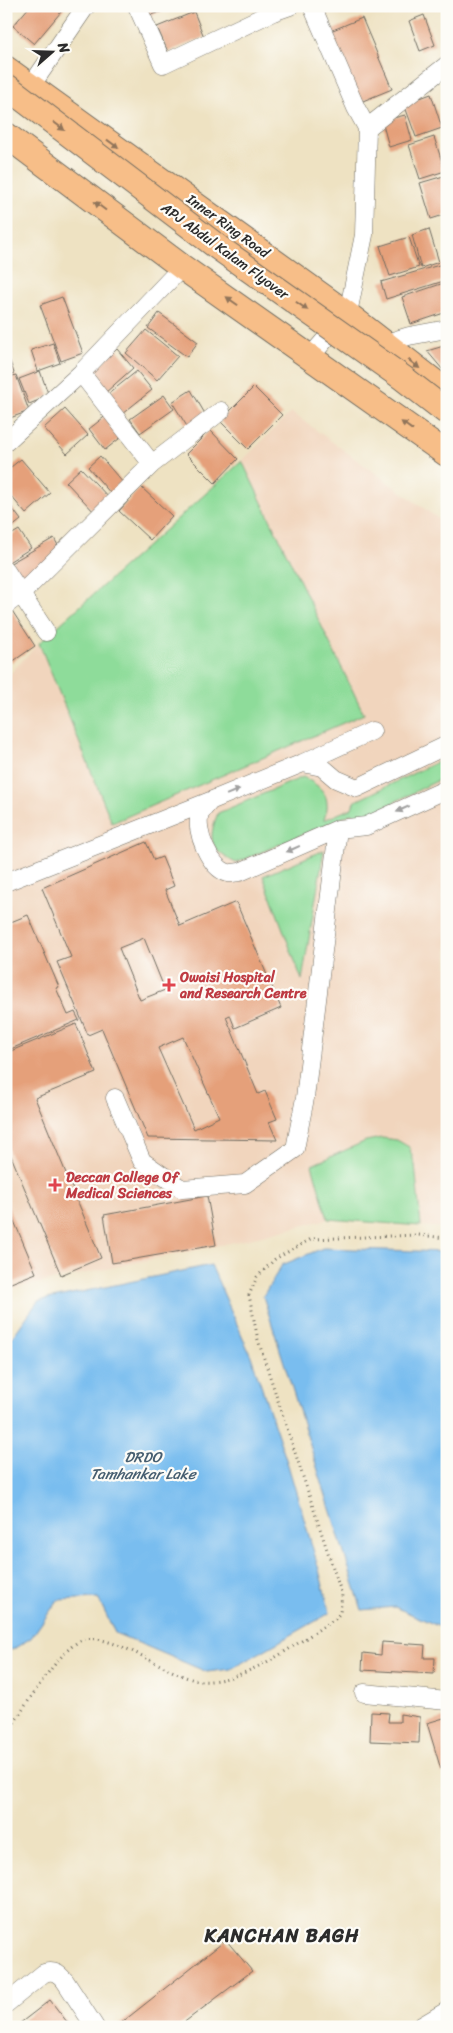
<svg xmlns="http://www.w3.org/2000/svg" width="453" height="2033" viewBox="0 0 453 2033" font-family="Sriracha,sans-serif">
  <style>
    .built { fill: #f1d5bd }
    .green { fill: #8edc9a; stroke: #5c8462 }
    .water { fill: #79bdef; stroke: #52748d }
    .building { fill: #e5a07a; fill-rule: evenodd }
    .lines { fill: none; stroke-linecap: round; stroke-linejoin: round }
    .minor-casing { stroke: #6f6b60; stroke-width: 19 }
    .major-casing { stroke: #6f6b60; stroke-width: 24 }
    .highway-casing { stroke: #6f6b60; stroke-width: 27 }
    .path { stroke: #6f6b60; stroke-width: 3; stroke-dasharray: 1 4; stroke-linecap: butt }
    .minor { stroke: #fff; stroke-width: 18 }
    .major { stroke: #f7be88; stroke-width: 22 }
    .highway { stroke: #f7be88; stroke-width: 25 }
    .highway-bridge-casing { stroke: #6f6b60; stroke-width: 27; stroke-linecap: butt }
    .highway-bridge { stroke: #f7be88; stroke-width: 25 }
    .oneway { fill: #91745a }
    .oneway2 { fill: #a0a0a0 }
    .health-dot { fill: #e0444e; stroke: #fdfcf7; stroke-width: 2 }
    .labels { text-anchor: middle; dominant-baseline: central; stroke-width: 4.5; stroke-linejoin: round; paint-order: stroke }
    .street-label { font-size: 14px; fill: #2b2b2b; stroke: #fdfcf7 }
    .health-label { font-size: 14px; font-weight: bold; fill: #be3a42; stroke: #fdfcf7; text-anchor: start }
    .water-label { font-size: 15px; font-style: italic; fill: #465e70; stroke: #fdfcf7 }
    .district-label { font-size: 19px; font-weight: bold; letter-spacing: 1px; fill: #2b2b2b; stroke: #fdfcf7 }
  </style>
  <rect width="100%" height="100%" fill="#fdfcf7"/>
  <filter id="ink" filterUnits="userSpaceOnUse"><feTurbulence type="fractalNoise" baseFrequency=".02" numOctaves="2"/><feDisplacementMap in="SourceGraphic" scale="10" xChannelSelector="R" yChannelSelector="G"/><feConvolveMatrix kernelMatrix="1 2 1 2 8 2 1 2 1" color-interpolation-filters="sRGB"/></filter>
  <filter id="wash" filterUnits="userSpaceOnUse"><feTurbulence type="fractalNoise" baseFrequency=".0096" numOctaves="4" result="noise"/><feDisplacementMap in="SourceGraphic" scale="20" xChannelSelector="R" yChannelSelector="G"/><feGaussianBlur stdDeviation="1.12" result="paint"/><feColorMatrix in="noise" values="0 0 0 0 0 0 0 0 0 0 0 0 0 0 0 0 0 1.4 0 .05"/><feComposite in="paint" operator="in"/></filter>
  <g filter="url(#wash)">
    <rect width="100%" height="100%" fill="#eee2c2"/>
    <path class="built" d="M291,412l156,113v703l-119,-9 -70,18 -252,53v-612l33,-35 203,-182z"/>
    <path class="green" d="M242,461l122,253 -252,109 -73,-180z
      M447,757v19l-85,42 -4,1 -5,-6 -117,50c-26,-13 -29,-23 -18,-50l85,-36c10,5 24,13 24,27 1,5 -2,11 -3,16l28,-12 2,-6z
      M324,850l-22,130 -39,-104z
      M382,1138l15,2 12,7 6,18 6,61 -93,-7 -16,-54 54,-24z"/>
    <path class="water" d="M323,1248l124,4v378l-52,-23 -33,3 -99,-314 19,-31z
      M211,1265l40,91 37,109 30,101 12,47 -99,56 -24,3 -92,-39 -17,-35 -40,2 -27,38 -19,12 -6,-1v-303l32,-45z"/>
    <g id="blocks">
      <path class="building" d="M30,6h36l-32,38 -21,-18z
        M144,6h32v1l-29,9z
        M194,12l10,25 -36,15 -11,-25z
        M424,15l11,30 -15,6 -11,-30z
        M362,18l30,71 -34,14 -30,-71z
        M431,94l11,34 -26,9 -12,-33z
        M405,115l7,25 -23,7 -7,-26z
        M434,137l11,34 -25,8 -11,-34z
        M447,175v39l-16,5 -11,-36z
        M429,229l10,33 -18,6 -9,-33z
        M409,237l10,30 -29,9 -10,-30z
        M446,263l1,17 -61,19 -5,-17z
        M447,282v30l-36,12 -9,-27z
        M62,297l21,56 -22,8 -21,-56z
        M159,313l39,29 -11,15 -39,-29z
        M146,330l32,26 -21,24 -31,-27z
        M53,343l7,20 -22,8 -7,-21z
        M447,345v24l-4,1 -16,-19z
        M117,349l16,19 -28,25 -17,-18z
        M8,356l6,17 -8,3v-19z
        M40,371l9,25 -20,8 -10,-25z
        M137,371l15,19 -30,24 -15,-19z
        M16,375l13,36 -19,7 -4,-11v-29z
        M254,387l28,28 -34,34 -28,-28z
        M191,390l16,27 -19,11 -16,-26z
        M164,395l10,14 -34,24 -10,-14z
        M65,409l23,26 -21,19 -23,-26z
        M108,414l16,21 -19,15 -16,-21z
        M210,430l28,29 -23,24 -29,-29z
        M100,456l24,28 -12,11 -24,-28z
        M21,459l29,34 -24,21 -20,-24v-19z
        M81,468l30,32 -15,14 -30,-32z
        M141,487l31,29 -22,24 -31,-29z
        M6,500l15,20 -15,12z
        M19,530l12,18 -24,15 -1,-25z
        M54,538l7,13 -40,37 -12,-24z
        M9,606l26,40 -23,16 -6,-9v-45z
        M146,842l8,18 8,-3 12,29 -9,4 15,36 56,-24 45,106 -46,20 -5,-13 -4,2 32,77 7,-3 12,28 -8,3 8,18 -129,-2 -46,-109 -14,6 -31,-73 14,-5 -29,-69zM144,938l21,52 -25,10 -21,-52zM183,1037l36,80 -25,12 -36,-81z
        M28,915l31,72 -3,1 12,27 7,-3 4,8 -73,31v-127z
        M76,1024l20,49 -61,25 66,160 -40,17 -55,-131v-91z
        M207,1196l9,49 -104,18 -8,-48z
        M6,1202l30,71 -30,12z
        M382,1642l43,3 -1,13h11l-1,16 -72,-4 1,-17 18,2z
        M371,1712l18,1 -1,9h12v-8l20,3 -1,26 -49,-2z
        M447,1717v55l-5,1 -15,-50z
        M226,1940l26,31 -74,56h-62z
        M50,2000l21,27h-50l-2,-3z"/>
    </g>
  </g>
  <g filter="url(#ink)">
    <use href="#blocks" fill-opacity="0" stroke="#6f6b60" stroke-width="1"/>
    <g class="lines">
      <g class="minor-casing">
        <path id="minor" d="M137,6l26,58 110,-52 17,-6
          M312,6l44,102 11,20
          M31,86l55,-80
          M386,343l23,-7 38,-7
          M311,356l37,-43 16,-78 3,-107 80,-63
          M81,373l71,91 69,-53
          M6,442l75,-69 101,-106
          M6,571l40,61
          M6,605l16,-12 130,-129
          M447,745l-90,43 -21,-9 -14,-12 -19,-4 -93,38c-3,4 -8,9 -10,13 -6,17 10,54 28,59 3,1 8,-1 12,-1l98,-43 28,-3 81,-37
          M303,763l69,-32
          M6,882l204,-81
          M115,1098l27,63 40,28 63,-5 50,-35 10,-51 33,-269
          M364,1693l83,8
          M6,2004l38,-31c10,-3 14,0 21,8l30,46
          M420,2027l27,-16"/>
      </g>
      <g class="major-casing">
        <path id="major" d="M6,67l342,246 99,77"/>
      </g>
      <g class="highway-casing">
        <path id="highway" d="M6,135l176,132 265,187"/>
      </g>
      <path class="path" d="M6,1735c15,-21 55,-91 79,-96 18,-4 55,16 71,24 17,8 35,20 54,18 43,-3 90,-40 125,-62l5,-6 2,-18 -84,-255 -9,-45 8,-18 18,-18 36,-20 107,-4 29,3"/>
      <use href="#minor" class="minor"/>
      <use href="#major" class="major"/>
      <use href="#highway" class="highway"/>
      <g class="highway-bridge-casing">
        <path id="highway-bridge" d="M6,86l213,162 184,130 44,34"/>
      </g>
      <use href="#highway-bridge" class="highway-bridge"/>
    </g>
    <defs><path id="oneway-solid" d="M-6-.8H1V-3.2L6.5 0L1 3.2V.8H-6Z" transform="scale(1.25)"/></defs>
    <g class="oneway">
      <use href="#oneway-solid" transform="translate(59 126) rotate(37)"/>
      <use href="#oneway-solid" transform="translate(113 144) rotate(36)"/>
      <use href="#oneway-solid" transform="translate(100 206) rotate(-143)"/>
      <use href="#oneway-solid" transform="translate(232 301) rotate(-145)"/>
      <use href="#oneway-solid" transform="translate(302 306) rotate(35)"/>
      <use href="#oneway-solid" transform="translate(414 364) rotate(38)"/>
      <use href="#oneway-solid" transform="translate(407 426) rotate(-144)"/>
    </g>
    <g class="oneway2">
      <use href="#oneway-solid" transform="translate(233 792) rotate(-23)"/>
      <use href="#oneway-solid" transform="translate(403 809) rotate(155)"/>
      <use href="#oneway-solid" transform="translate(293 849) rotate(156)"/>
    </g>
  </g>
  <g class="health-dot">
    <path d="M166.5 977.5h5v5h5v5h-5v5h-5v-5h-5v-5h5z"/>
    <path d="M52.5 1177.5h5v5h5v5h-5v5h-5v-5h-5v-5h5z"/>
  </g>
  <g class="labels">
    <g class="street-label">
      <text transform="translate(228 226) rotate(36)">Inner Ring Road</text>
      <text transform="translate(225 251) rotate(36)">APJ Abdul Kalam Flyover</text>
    </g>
    <g class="health-label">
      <text x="180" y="977">Owaisi Hospital<tspan x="180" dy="16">and Research Centre</tspan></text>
      <text x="66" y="1177">Deccan College Of<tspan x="66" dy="16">Medical Sciences</tspan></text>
    </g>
    <g class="water-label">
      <text x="143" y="1457">DRDO<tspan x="143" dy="17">Tamhankar Lake</tspan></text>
    </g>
    <g class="district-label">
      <text x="282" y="1935">KANCHAN BAGH</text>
    </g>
  </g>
  <rect width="453" height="2033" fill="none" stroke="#fdfcf7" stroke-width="25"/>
  <g transform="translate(52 52) rotate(70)" stroke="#fdfcf7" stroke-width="4" paint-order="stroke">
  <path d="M0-4L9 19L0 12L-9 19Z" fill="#2b2b2b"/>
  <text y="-8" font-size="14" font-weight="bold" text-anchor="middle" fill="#2b2b2b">N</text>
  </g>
</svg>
